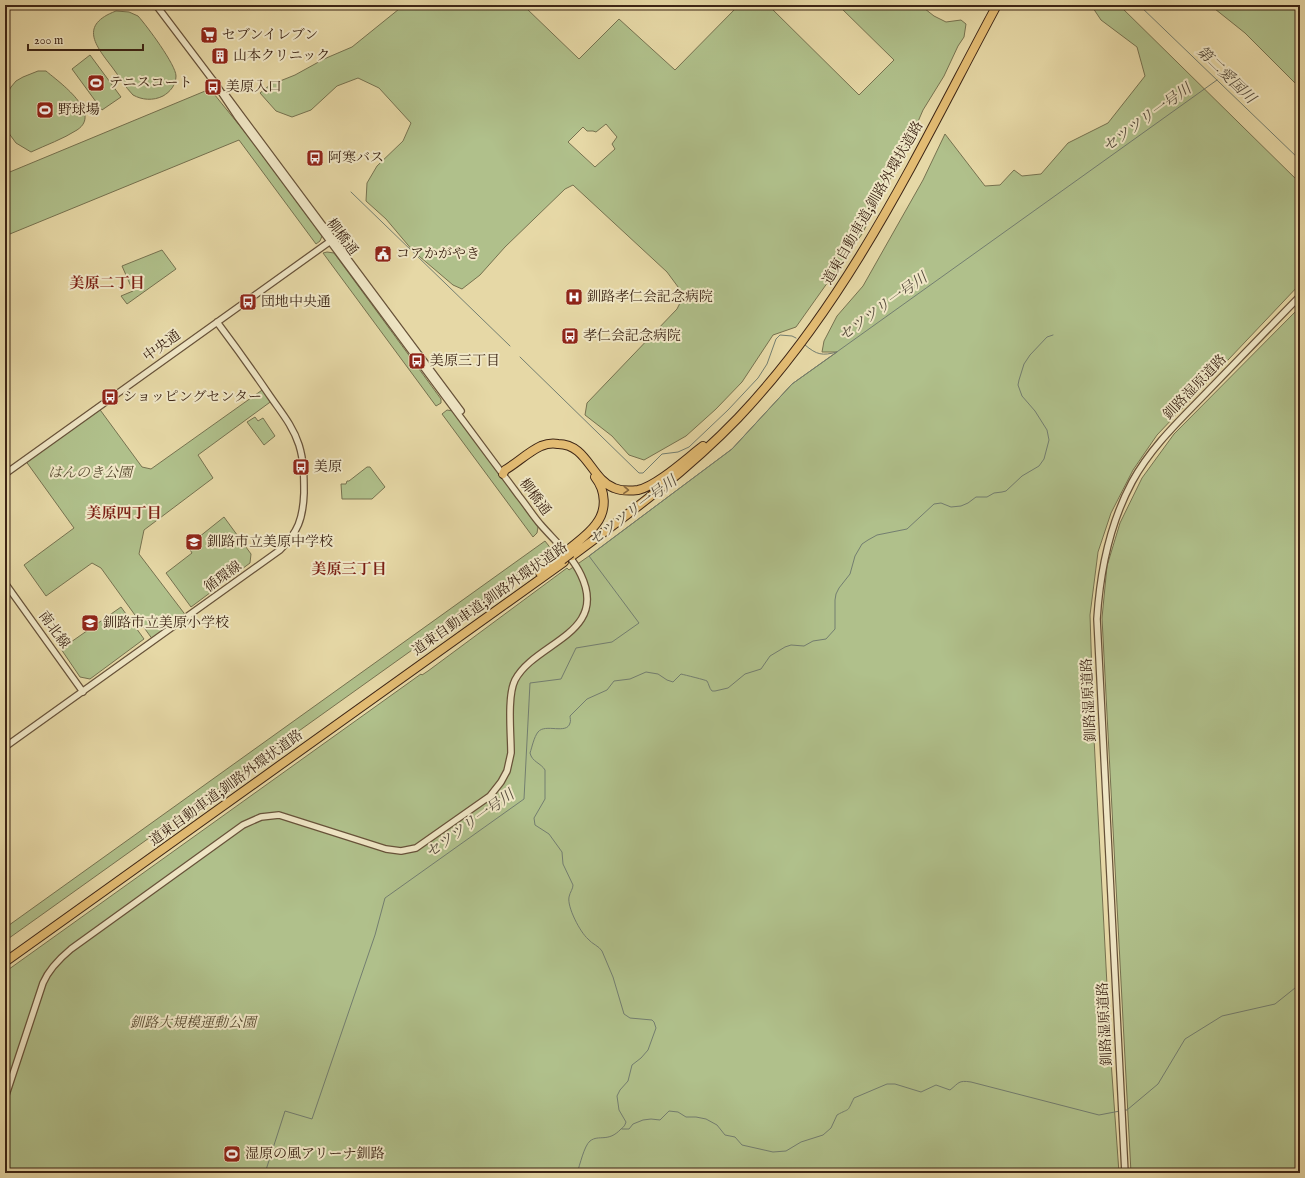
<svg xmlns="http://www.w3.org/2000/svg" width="1305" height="1178" viewBox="0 0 1305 1178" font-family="'IM FELL English','Noto Serif JP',serif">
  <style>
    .green { fill: #b0c08b; stroke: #767250; fill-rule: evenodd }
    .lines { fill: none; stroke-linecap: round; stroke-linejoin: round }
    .stream { stroke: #737e70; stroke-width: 1 }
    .minor-casing { stroke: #675239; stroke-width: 8 }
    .highway-casing { stroke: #3d2515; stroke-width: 10 }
    .minor { stroke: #efe6c5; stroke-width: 5.5 }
    .highway { stroke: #e3bc73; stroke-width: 8 }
    .highway-bridge-casing { stroke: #3d2515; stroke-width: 10; stroke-linecap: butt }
    .highway-bridge { stroke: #e3bc73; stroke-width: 8 }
    .oneway { stroke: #88693f }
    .labels { text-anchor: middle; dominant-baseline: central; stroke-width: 4; stroke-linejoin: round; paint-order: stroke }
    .poi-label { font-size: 14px; fill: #3d2515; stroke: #efe6c5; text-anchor: start }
    .street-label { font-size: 14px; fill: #3d2515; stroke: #efe6c5 }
    .park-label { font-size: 14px; font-style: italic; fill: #5a4c32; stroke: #efe6c5 }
    .water-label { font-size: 15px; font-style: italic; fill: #544a3b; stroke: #efe6c5 }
    .neighbourhood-label { font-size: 15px; font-weight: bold; fill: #7a1f14; stroke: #efe6c5 }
  </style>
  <rect width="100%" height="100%" fill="#e6d8a6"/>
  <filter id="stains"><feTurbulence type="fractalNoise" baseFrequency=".005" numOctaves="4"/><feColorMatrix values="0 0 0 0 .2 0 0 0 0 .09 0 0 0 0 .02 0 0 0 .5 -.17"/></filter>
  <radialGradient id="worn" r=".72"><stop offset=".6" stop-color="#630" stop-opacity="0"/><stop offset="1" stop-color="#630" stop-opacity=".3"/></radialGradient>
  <path class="green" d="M404,5h125l-3,3 53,51 40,-40 56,51 61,-62 -2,-3h34l91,90 35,-35 -56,-55h82l14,11 12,6 15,-2 5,4 -2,13 -6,9 -14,30 -21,34 -16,37 -45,87 -66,93 -23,8 -31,47 -26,27 -30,27 -42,24 -15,-5 -17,-19 -27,-21 2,-12 90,-94 7,-14 -17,-23 -94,-87 -8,4 -60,58 -25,28 -18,14 -9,-4 -40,-34 -27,-32 -20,-18 1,-18 10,-17 26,-25 8,-18 -32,-35 -21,-10 -21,8 -26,24 -19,7 -16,-6 -16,-18 10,-8 25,-10 29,-16 28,-12zM606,124l11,13 -5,7 3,5 -20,18 -27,-25 15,-15 4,4h6l3,1z
    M1091,5h28l181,178v101l-143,151 -24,35 -22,43 -13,39 -8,63 4,123 17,323 8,112h-1114v-201l416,-298 1,1 6,-4 139,-103 2,2 20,-14 143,-107 60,-65 45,-32h-15l2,-11 13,-25 26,-30 60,-106 22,-46 40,52 15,-1 14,-15 8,6 19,-2 27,-31 40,-20 37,-47 -8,-29 -36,-27z
    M1210,5h90v83l-55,-55z
    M116,11l13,1 9,4c9,10 38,49 38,60 0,9 -6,16 -13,20 -10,5 -21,4 -30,-1 -8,-8 -14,-19 -21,-28 -17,-22 -33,-42 4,-56z
    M90,55l31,42 -19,13 -30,-41z
    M38,71h8c13,11 57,42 31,59 -14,9 -31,15 -46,22l-15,-9 -11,-15v-30l6,-11 5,-6 7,-4z
    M210,89l38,47 74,100 -2,5 -4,3 -77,-104 -234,96v-62z
    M162,250l14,19 -49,35 -6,-8 12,-5 -11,-25z
    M327,252l7,1 107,146v4l-5,3 -113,-153z
    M1300,307v866h-169l-29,-555 5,-52 13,-43 22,-45 32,-44z
    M265,388l8,12 -75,55 15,23 -69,52 -5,24 48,63 -34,23 -52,-72 -9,-5 -46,33 -22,-31 50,-37 -49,-68 73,-53 44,60 9,2z
    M447,410l6,1 85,116 -1,6 -4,4 -91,-123z
    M255,417l3,4 5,-3 12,18 -11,9 -17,-23z
    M367,467h3l15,20 -13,12h-30l-1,-15h5l1,-3h2z
    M224,517l27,37 -1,9 -59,44 -25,-34 26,-20 -3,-5v-3z
    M545,541l7,9 -547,391v-13z
    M121,607l23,32 -54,40 -10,-2 -19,-28z"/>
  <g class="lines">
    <path class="stream" d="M1139,5l161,155
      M351,192l159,154
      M805,345c12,10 17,11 32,7
      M520,357l119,116h4l19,-19 16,-2 11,-5 39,-37 30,-32 9,-14 9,-25 4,-4 12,1 4,2
      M1125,1110h2l31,-26 27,-45 37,-23 53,-12 25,-20
      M622,1129h7l4,-5 10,-4 8,-1 9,1 9,-9 9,1 8,5h10l10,2 11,6 8,10 10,2 7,8 31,7 13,-1 15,-9 22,-7 8,-7 6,-13c14,-8 9,-1 17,-17l33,-14h8l26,8 15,-7 14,5c9,-7 8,-10 21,-8l128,33 21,-4
      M265,1173l20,-62 27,8 63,-184 10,-37 139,-99 6,-116 31,-4 15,-31 36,-6 27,-19 -50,-67 143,-107 60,-65 425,-304
      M577,1173c3,-8 7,-27 13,-32 9,-7 18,2 31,-12 3,-2 4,-4 5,-7l-7,-12 -2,-14 3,-6 8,-9 4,-16 9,-7 7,-8 8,-22 -2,-6 -2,-2 -22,-2 -6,-4 -11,-37 -11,-26c-3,-5 -10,-7 -14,-12 -8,-7 -21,-32 -19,-42 1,-5 4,-8 4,-12l-10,-21 -1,-12 -13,-18 -14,-9 -1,-7 11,-19v-29c-4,-7 -13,-8 -15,-17 2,-6 4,-16 8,-21 7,-9 29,3 32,-9 1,-2 0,-5 0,-7l17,-17 20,-9 7,-9 16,-2 16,-7 12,2 9,6 6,2 8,-8c4,1 25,6 26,7 2,3 2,7 5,10h3l13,-3 17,-14 16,-5 9,-13 15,-9 6,-2 13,1 9,-5 13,-2 9,-10v-29l1,-6 3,-6 11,-14 5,-18 7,-12 6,-4 9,-5 30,-6 27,-25 7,-1 10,4 10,-1 7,-3 8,-6h11l7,-4 8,-1 4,-1 16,-15 17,-10 5,-7 5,-19 -2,-10 -12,-19 -13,-15 -4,-11 1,-5 5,-16 6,-9 17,-18 6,-2"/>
    <g class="minor-casing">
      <path id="minor" d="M156,5l59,78
        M225,94l236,317
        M5,474l327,-234
        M5,583l78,109
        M5,747l275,-197c18,-18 23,-31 24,-57 0,-16 0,-32 -5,-48 -6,-19 -18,-33 -29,-49 -17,-25 -35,-50 -53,-74
        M5,1098l38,-115c6,-14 16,-24 28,-34l172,-124 18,-8 18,-2 107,34 15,2 15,-3 74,-52 11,-14 6,-11 4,-18c0,-19 -4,-57 4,-73 20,-38 94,-46 66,-105 -9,-19 -26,-34 -40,-50 -8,-9 -14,-19 -22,-29l-282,-380 -24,-36
        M1125,1173l-28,-554c3,-48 12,-94 35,-137 19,-35 48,-62 75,-90 31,-32 62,-64 93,-96"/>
    </g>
    <g class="highway-casing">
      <path id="highway" d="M503,474l2,-4c12,-7 23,-18 36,-24 5,-2 12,-3 17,-2 29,0 33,35 56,44 7,3 16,3 24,2 19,-4 49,-32 65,-44
        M568,550c9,-8 21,-16 28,-26 11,-14 10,-33 -1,-47
        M572,556c58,-43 116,-86 166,-138 113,-119 182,-270 259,-413
        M540,573l20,-17
        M5,962l559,-400"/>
    </g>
    <use href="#minor" class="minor"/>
    <use href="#highway" class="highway"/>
    <g class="highway-bridge-casing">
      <path id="highway-bridge" d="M562,560l9,-7"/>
    </g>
    <use href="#highway-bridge" class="highway-bridge"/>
  </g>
  <defs><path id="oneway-chevron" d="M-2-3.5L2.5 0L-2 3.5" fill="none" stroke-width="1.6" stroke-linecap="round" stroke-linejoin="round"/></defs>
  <use class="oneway" href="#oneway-chevron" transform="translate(626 490) rotate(3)"/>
  <defs>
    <g id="supermarket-square" transform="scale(0.9)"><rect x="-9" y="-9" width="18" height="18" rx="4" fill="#8f2418" stroke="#efe6c5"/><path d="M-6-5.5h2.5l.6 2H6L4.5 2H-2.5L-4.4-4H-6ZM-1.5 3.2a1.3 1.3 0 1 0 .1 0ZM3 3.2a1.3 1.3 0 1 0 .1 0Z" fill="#fff"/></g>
    <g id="building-square" transform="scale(0.9)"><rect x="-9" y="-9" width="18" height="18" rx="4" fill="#8f2418" stroke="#efe6c5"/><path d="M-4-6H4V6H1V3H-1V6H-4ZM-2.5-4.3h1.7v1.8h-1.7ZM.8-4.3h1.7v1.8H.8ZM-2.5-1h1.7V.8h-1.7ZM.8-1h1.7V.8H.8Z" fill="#fff"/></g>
    <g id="stadium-square" transform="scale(0.9)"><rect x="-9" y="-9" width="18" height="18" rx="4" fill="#8f2418" stroke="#efe6c5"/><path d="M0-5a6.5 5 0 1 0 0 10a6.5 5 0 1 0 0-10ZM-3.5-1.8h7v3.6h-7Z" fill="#fff"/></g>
    <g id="bus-square" transform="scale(0.9)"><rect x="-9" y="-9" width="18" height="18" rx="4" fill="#8f2418" stroke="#efe6c5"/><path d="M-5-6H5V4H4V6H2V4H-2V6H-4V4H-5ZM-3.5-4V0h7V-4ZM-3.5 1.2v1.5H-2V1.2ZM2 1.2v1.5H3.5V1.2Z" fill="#fff"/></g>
    <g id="civic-square" transform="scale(0.9)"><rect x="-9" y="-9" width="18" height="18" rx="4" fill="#8f2418" stroke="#efe6c5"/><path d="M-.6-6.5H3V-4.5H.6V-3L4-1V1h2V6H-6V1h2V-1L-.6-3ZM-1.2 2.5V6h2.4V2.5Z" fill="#fff"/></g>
    <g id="hospital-square" transform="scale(0.9)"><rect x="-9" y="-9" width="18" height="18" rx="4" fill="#8f2418" stroke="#efe6c5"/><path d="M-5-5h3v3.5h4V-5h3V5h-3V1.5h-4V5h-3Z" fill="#fff"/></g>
    <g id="school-square" transform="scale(0.9)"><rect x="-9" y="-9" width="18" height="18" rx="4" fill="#8f2418" stroke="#efe6c5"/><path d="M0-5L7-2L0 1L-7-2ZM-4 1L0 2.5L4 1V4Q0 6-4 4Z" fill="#fff"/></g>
  </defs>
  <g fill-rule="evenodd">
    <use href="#supermarket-square" x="209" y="35"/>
    <use href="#building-square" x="220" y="56"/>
    <use href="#stadium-square" x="96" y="83"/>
    <use href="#bus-square" x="213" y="87"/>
    <use href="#stadium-square" x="45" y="110"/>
    <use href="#bus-square" x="315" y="158"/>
    <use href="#civic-square" x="383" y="254"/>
    <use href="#hospital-square" x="574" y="297"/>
    <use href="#bus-square" x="248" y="302"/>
    <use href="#bus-square" x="570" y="336"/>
    <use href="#bus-square" x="417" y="361"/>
    <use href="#bus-square" x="110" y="397"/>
    <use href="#bus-square" x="301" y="467"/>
    <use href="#school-square" x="194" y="542"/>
    <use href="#school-square" x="90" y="623"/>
    <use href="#stadium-square" x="232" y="1154"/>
  </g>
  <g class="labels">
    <g class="poi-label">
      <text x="222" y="35">セブンイレブン</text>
      <text x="233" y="56">山本クリニック</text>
      <text x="109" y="83">テニスコート</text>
      <text x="226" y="87">美原入口</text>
      <text x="58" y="110">野球場</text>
      <text x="328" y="158">阿寒バス</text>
      <text x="396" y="254">コアかがやき</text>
      <text x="587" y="297">釧路孝仁会記念病院</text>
      <text x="261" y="302">団地中央通</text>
      <text x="583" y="336">孝仁会記念病院</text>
      <text x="430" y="361">美原三丁目</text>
      <text x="123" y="397">ショッピングセンター</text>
      <text x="314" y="467">美原</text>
      <text x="207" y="542">釧路市立美原中学校</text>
      <text x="103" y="623">釧路市立美原小学校</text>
      <text x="245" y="1154">湿原の風アリーナ釧路</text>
    </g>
    <g class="street-label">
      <text transform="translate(873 203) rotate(-60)">道東自動車道;釧路外環状道路</text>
      <text transform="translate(342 237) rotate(53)">柳橋通</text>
      <text transform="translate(162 346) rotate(-36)">中央通</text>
      <text transform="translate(1195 387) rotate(-46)">釧路湿原道路</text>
      <text transform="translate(535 497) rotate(53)">柳橋通</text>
      <text transform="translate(223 577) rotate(-36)">循環線</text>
      <text transform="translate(490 599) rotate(-35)">道東自動車道;釧路外環状道路</text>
      <text transform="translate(54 630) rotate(54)">南北線</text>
      <text transform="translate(1089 700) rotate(-93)">釧路湿原道路</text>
      <text transform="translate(226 788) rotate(-36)">道東自動車道;釧路外環状道路</text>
      <text transform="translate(1105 1024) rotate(-93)">釧路湿原道路</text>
    </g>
    <g class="park-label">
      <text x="90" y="473">はんのき公園</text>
      <text x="193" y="1023">釧路大規模運動公園</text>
    </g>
    <g class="water-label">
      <text transform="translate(1226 75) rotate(44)">第二愛国川</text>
      <text transform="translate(1147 118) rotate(-36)">セツツリ一号川</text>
      <text transform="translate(883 307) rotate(-36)">セツツリ一号川</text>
      <text transform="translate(633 511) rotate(-37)">セツツリ一号川</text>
      <text transform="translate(470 824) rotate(-36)">セツツリ一号川</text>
    </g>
    <g class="neighbourhood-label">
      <text x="107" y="283">美原二丁目</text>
      <text x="124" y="513">美原四丁目</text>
      <text x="349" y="569">美原三丁目</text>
    </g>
  </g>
  <rect width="1305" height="1178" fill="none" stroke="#e6d8a6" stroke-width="20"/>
  <rect x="6" y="6" width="1293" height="1166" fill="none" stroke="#3d2515" stroke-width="2"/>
  <rect x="10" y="10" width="1285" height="1158" fill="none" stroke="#3d2515"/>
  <path d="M28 44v6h115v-6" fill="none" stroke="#3d2515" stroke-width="2"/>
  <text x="34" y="44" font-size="12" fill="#3d2515" stroke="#efe6c5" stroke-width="3" paint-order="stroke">200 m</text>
  <rect width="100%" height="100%" filter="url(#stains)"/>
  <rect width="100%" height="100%" fill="url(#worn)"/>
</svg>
